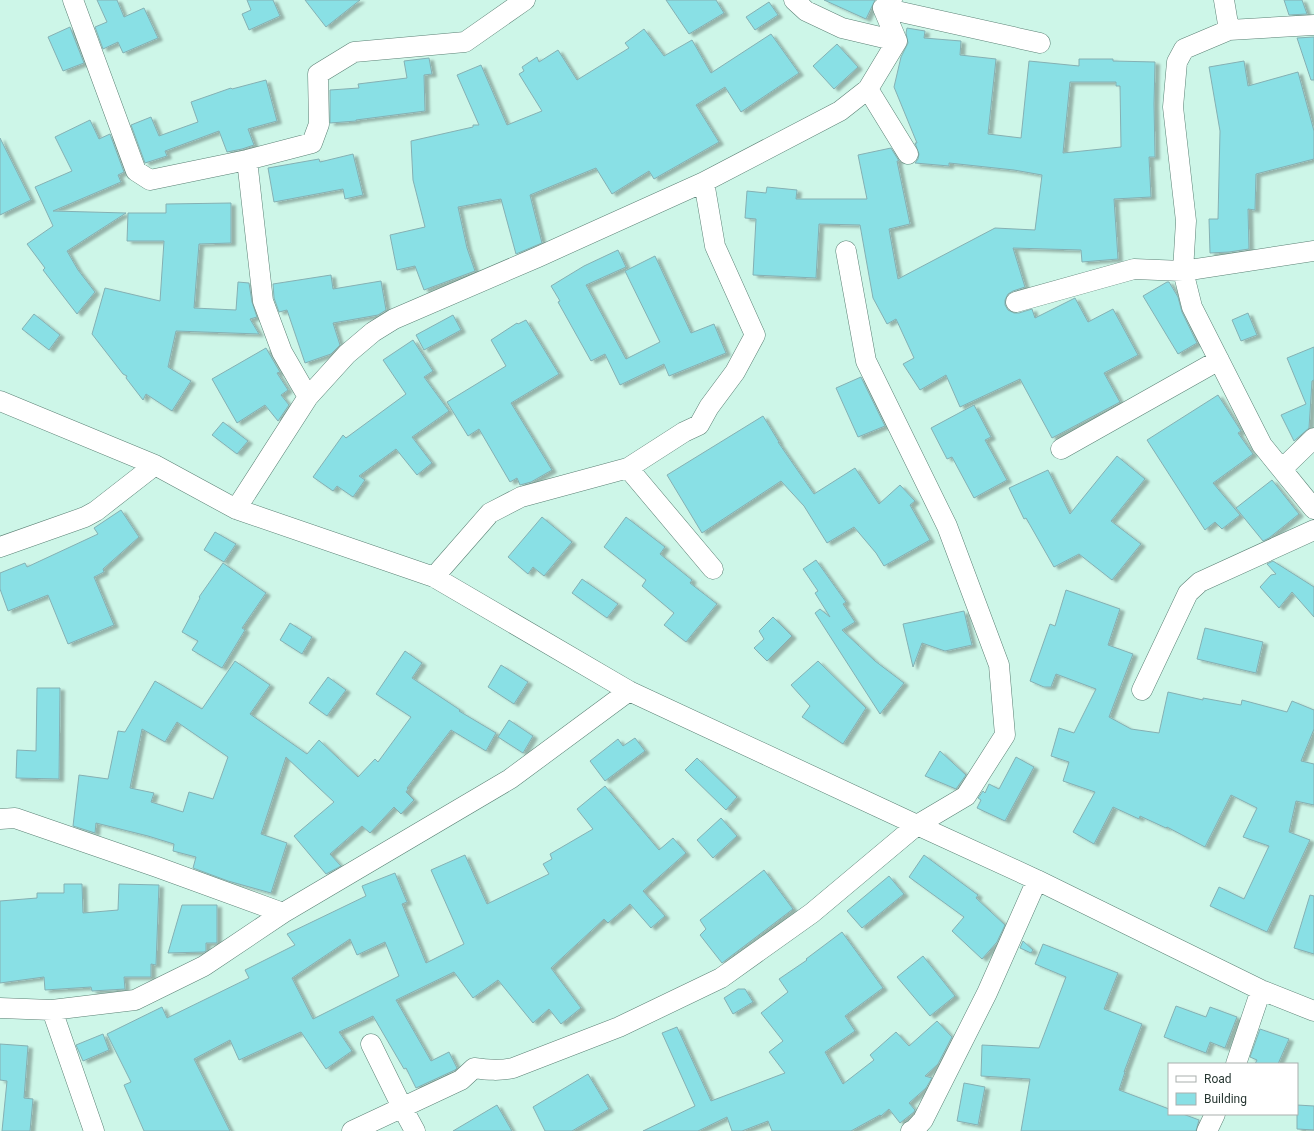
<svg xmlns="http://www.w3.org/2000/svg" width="1314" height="1131" viewBox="0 0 1314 1131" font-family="Roboto,sans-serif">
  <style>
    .building { fill: #89e0e5; stroke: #85b0b3; fill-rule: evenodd; filter: url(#shadow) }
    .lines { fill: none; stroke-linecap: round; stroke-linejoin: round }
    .minor-casing { stroke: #5b8175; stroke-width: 21 }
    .minor { stroke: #fff; stroke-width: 20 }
  </style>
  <defs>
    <filter id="shadow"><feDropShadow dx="4.5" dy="2.5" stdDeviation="1" flood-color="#0004"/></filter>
  </defs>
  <rect width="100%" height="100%" fill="#cdf6e8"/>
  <path class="building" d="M97,0h20l7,17 20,-9 14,30 -35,15 -5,-11 -15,7 -8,-22 12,-5z
    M247,0h26l7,16 -31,14 -7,-16 9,-4z
    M305,0h55l-34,27z
    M666,0h50l8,13 -35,21z
    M824,0h51l-9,19z
    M1284,0h18l5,14 -18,1z
    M769,2l9,13 -23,15 -9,-13z
    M70,27l14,36 -21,8 -15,-34z
    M907,28l18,3 -1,7 37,3 -1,14 36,4 -8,75 33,4 8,-77 50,5v-7h34v2l42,1 -1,42 1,53h-6l2,40 -37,2 4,60 -36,3 -1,-12 -68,-2 12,39 -12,4 -5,3 -3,6v5l3,5 6,3h5l13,-4 3,9 40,-20 13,24 25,-13 25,46 -34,18 16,29 -68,36 -32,-59 -60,28 -14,-32 -26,15 -17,-26 11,-6 -18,-39 -9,5 -14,-26 -13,-73 -41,-1 -3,54 -63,-3 3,-56 -11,-1 2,-27 19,2 1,-6 30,3 -1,9h71l-9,-44 33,-7 8,13h-2l13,63 -21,5 9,50 97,-51 40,2 7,-55 -28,-5 -65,-7v3l-34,-3 3,-4 1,-5 -4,-11h2l-23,-56 7,-30 7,-14 -2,-10zM1070,82h46v4h4l1,61 -58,6z
    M644,29l20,27 28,-16 19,33 60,-39 28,39 -58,39 -16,-25 -29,18 23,37 -65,37 -5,-8 -37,23 -16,-26 -66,27 12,48 -26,11 -15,-55 -43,8 9,41 8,23 -51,19 -9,-24 -18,4 -7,-35 35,-8 -12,-47 -2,-39 62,-14v-2h6l-22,-50 24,-10 26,60 35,-14 -23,-37 5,-3 -2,-4 15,-10 2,5 19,-12 19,30 52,-32 -4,-5z
    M1314,37v43h-3l-14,-42z
    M837,44l21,23 -24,22 -21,-23z
    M429,58l3,16 -8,1 1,36 -69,9v1l-26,2v-33l29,-2 -1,-4 49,-6 -3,-17z
    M1244,61l4,25 50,-14 16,59v28l-58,15 -1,36 -7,-1 1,40 -20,3 -19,1 -1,-34h9l2,-88 -11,-64z
    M266,80l11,41 -29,8 6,16 -12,4 -15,3 -8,-21 -54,20 2,5 -22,7 -14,-38 20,-8 8,19 39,-14 -7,-20 40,-14 1,1z
    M90,120l9,19 11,-5 14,38 -6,3 3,7 -68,29 73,2 -59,38 11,19 17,22 -18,22 -34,-44 2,-2 -18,-24 26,-18 -18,-39 37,-16 -17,-34z
    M0,138l31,62 -31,15z
    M353,154l10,41 -18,4 -2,-10 -69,13 -6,-34 51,-9 1,3z
    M231,203v40l-32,1 -5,64 42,2 2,-28 11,1 3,19 5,15 -7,2 9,15 -83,-3 -8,36 23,14 -19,30 -26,-17 -3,6 -17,-22 1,-2 -4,-2 -31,-40 13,-46 55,13 4,-60h-37l1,-28h38v-9z
    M618,250l8,17 -40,18 40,74 34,-17 -35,-71 30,-15 36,77 23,-9 12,29 -57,23 -5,-12 -44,21 -15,-31 -14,7 -33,-59 2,-1 -9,-15 33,-20z
    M331,275l2,14 48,-8 5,29 -8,5 -45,8 7,22 -9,9 -26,9 -18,-53 -8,2 -5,-14 -1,-14z
    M1167,282h2l9,15 4,15 15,31 -19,11 -35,-58z
    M1248,313l9,22 -16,6 -9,-21z
    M34,314l26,21 -11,15 -27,-21z
    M453,315l8,15 -37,20 -8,-15z
    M526,320l33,54 -48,29 41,67 -21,12 -11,3 -3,-7 -7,4 -31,-53 -11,7 -21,-34 59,-36 -15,-26 26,-17 1,1z
    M413,340l20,31 -9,6 25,34 -37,26 20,26 -15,12 -21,-26 -37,27 6,4 -12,17 -16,-11 -4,5 -20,-14 30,-42 3,3 60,-44 -23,-34z
    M1314,347v33l-2,1 -3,47 -15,13 -13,-26 25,-11 -19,-46z
    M266,348l14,24 -3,1 11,17 -7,5 8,10 -11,16 -13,-16 -28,18 -25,-44z
    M861,377l24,49 -27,11 -22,-49z
    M1218,395l23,36 -3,2 15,21 -40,29 27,32 -18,14 -7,-7 -10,8 -58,-90z
    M974,405l17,32 -6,3 22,40 -33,18 -22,-41 -5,2 -16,-31z
    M763,416l16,26h-1l36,52 41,-26 24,36 21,-19 15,16 -5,4 20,35 -46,26 -8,-13 -22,-26 -27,16 -23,-37 -23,-25 -79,52 -35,-58z
    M223,422l25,19 -11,13 -25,-19z
    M1117,456l28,23 -34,42 30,23 -29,36 -33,-26 -25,13 -28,-49 -2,1 -15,-31 39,-18 22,44z
    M1272,480l27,34 -30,24 -6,3 -27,-33z
    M121,510l18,27 -36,32 1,3 -10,5 20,48 -46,19 -20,-49 -40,16 -8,-22v-16l25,-10 2,4 71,-33 -4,-6z
    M542,517l30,25 -28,34 -11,-9 -5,7 -20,-17z
    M626,517l39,30 -5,7 32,26 -2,3 27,21 -31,38 -22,-17 10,-12 -32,-27 4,-6 -42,-33z
    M215,532l21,12 -12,18 -20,-12z
    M816,560l30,42 -3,2 12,18 -13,8 33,31 29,22 -24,31 -65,-101 5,-4 10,8 -15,-24 3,-2 -15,-22z
    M1273,561l41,26v30l-22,-25 -13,16 -19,-21 11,-12 5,-1 -9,-10z
    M223,563l43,30 -24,35 3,2 -23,38 -30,-18 6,-9 -16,-9 18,-34 -1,-1z
    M582,579l36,25 -11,14 -35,-25z
    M1066,590l54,19 -12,36 25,9 -24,63 22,12 28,4 9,-41 35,8v-2l38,7 1,-5 45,12 5,-11 22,9v19l-13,32 13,3v41l-18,-4 -7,31 21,8 -43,92 -57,-26 9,-19 25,12 25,-53 -26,-9 14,-29 -26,-13 -26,52 -38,-20 -1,1 -26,-12 -1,3 -26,-12 -19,37 -21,-12 22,-40 -32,-11 6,-19 -18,-6 8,-28 15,5 22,-44 -40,-15 -5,13h-7l-14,-6 20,-57 5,2z
    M964,611l8,34 -27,6 -23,-8 -9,24 -10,-43z
    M773,617l19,19 -25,25 -13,-13 10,-9 -5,-8z
    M290,623l22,14 -10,17 -22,-14z
    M1205,628l58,14 -7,31 -59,-14z
    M405,651l17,12 -10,15 48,32 -1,1 37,22 -10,18 -35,-21 -44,58 1,1 -2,3 8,8 -13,14 -7,-7 -24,26 -8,-7 -32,28 11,12 -15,8 -32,-38 40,-34 -48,-45 -25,77 26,9 -16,50 -43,-12 -35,-13 3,-11 -23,-6 1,-7 -26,-8 -52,-13 -1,10 -22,-7 6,-51 29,4 10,-48 7,1 30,-51 47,28 33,-48 35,24 -20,29 57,40 12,-14 39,37 17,-18 3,3 33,-45 -35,-23zM177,722l51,35 -15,42 -24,-7 -6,20 -32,-10 3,-9 -24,-5 12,-59 23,13z
    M818,661l48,47 -23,36 -41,-27 8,-11 -19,-21z
    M501,665l27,17 -14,22 -26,-17z
    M328,677l18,13 -19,26 -18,-13z
    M37,688h23l-1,91 -43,-1 1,-28 19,1z
    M509,720l24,16 -10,17 -25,-16z
    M635,738l10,13 -40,30 -15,-20 28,-22 5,7z
    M940,751l26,24 -10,14 -31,-13z
    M1016,757l18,10 -29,54 -28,-13 4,-8 -3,-2 5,-7 2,2 4,-9 10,5z
    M697,758l40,39 -11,13 -41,-40z
    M605,786l54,64 14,-12 13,15 -43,38 22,25 -14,12 -21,-24 -22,19 -4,-4 -53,49 30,40 -20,16 -12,-15 -16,14 -35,-43 -25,18 -19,-26 -58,28 35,61 18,-9 8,16 -2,2 -39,18 -10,-20 -2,1 -31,-53 -34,16 13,19 -26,18 -25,-37 -62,28 -9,-20 -36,19 36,72h-86l-20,-46 7,-3 -24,-48 55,-27 5,11 82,-40 -4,-8 50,-25 -8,-11 79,-38 -4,-10 33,-13 12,29 -5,2 24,59 38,-19 -33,-74 34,-15 22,49 62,-30 -6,-10 9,-5 -2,-5 43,-25 -16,-20zM350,939l7,16 28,-13 14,34 -86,43 -21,-41z
    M721,818l16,18 -24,22 -16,-18z
    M924,855l54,40 -2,3 29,27 -8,17 -15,17 -30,-28 12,-14 -55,-40z
    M764,870l29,39 -71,54 -22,-28 6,-6 -6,-9z
    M889,876l15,18 -42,34 -15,-17z
    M64,884h18l1,29 35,-3 1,-26 40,1 -3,80 -5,-1v13h-27l1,12 -33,2 -1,-4 -46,3 -1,-13 -44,6v-82l37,-3v-5h27z
    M1310,895l4,1v58l-20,-6z
    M182,905h35v38h-11v8l-2,1 -36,1z
    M842,932l41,56 -38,28 10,15 -30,21 18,32 31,-24 -4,-5 26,-23 13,14 28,-25 15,16 -14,27 -13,12 7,2 -6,10 -17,15 6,7 -1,2 -14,11 -11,-14 -8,7 -1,-1 -29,16h-79l-4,-10 -26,10h-10l-5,-14 -29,14h-55l52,-25 -33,-73 15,-6 34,74 74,-28 -16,-21 14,-11 -22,-28 27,-21 -9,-13 28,-19 -1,-1z
    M1023,941l10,9 -2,3 -11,-5z
    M1043,944l75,29 -14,36 38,15 -18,48h1l-6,18 50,19v5h14l16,6 -3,11h-175l9,-52 -49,-3 1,-31 57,3 27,-71 -31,-13z
    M923,956l32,40 -25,20 -33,-39z
    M738,989h7l8,13 -20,12 -9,-16z
    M1176,1006l30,11 4,-10 27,10 -12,31 -15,-6 -4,11 -42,-16z
    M1260,1029l29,10 -11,25h-23l2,-4 -7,-3z
    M103,1034l6,16 -26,11 -7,-16z
    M0,1044l28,2 -4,52 9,1 -3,32h-28l5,-50 -7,-1z
    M588,1074l21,35 -37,22h-27l-12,-24z
    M964,1083l21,4 -7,38 -21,-4z
    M497,1105l15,26h-59z
    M1297,1105l17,1v24l-17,-1z"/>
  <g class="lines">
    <g class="minor-casing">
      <path id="minor" d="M73,0l63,171 14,9 97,-20 65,-17 7,-19 -1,-50 36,-22 111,-10 60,-42
        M794,0l12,11 36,17 55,13
        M1224,0l5,30
        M883,8l157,35
        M1314,25l-85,5 -45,19 -7,13 -4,45 13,114 -3,50 9,36 70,138 52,64
        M868,89l40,65
        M247,160l16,141 19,51 26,45
        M1016,302l118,-33 49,2 131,-20
        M0,401l155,64 81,44 198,68 195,114 288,134 120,55 224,110 53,21
        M1061,449l158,-89
        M628,468l56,-36 15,-7 10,-18 26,-35 20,-37 -40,-89 -11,-64
        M1282,469l32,-31
        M236,509l72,-112 39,-43 26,-22 21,-13 144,-62 166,-75 136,-71 28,-22 29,-48 -14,-33 9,-8
        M0,547l85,-30 11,-6 59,-46
        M434,577l56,-64 31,-16 107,-29 85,101
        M1142,690l46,-97 12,-11 114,-52
        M0,819l15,-1 142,49 126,46
        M0,1008l52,2 83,-10 69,-34 79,-53 227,-134 119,-88
        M52,1010l42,121
        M371,1044l31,63 13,24
        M1236,1064l25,-74
        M352,1131l109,-51 13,-12c14,2 25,3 39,0l106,-41 102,-49 91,-65 105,-88 49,-29 39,-61 -6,-70 -52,-139 -81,-165 -20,-110
        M911,1131l3,-1 9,-10 64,-127 50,-113
        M1207,1131l8,-17"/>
    </g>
    <use href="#minor" class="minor"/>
  </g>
  <rect x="1168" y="1063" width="130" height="52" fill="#ffffff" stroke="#a9afad"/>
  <rect x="1176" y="1076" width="20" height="6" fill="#ffffff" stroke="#a9afad"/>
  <text x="1204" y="1083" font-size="12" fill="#273732">Road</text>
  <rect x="1176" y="1093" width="20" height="12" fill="#89e0e5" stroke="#a9afad"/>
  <text x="1204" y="1103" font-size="12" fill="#273732">Building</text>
</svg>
